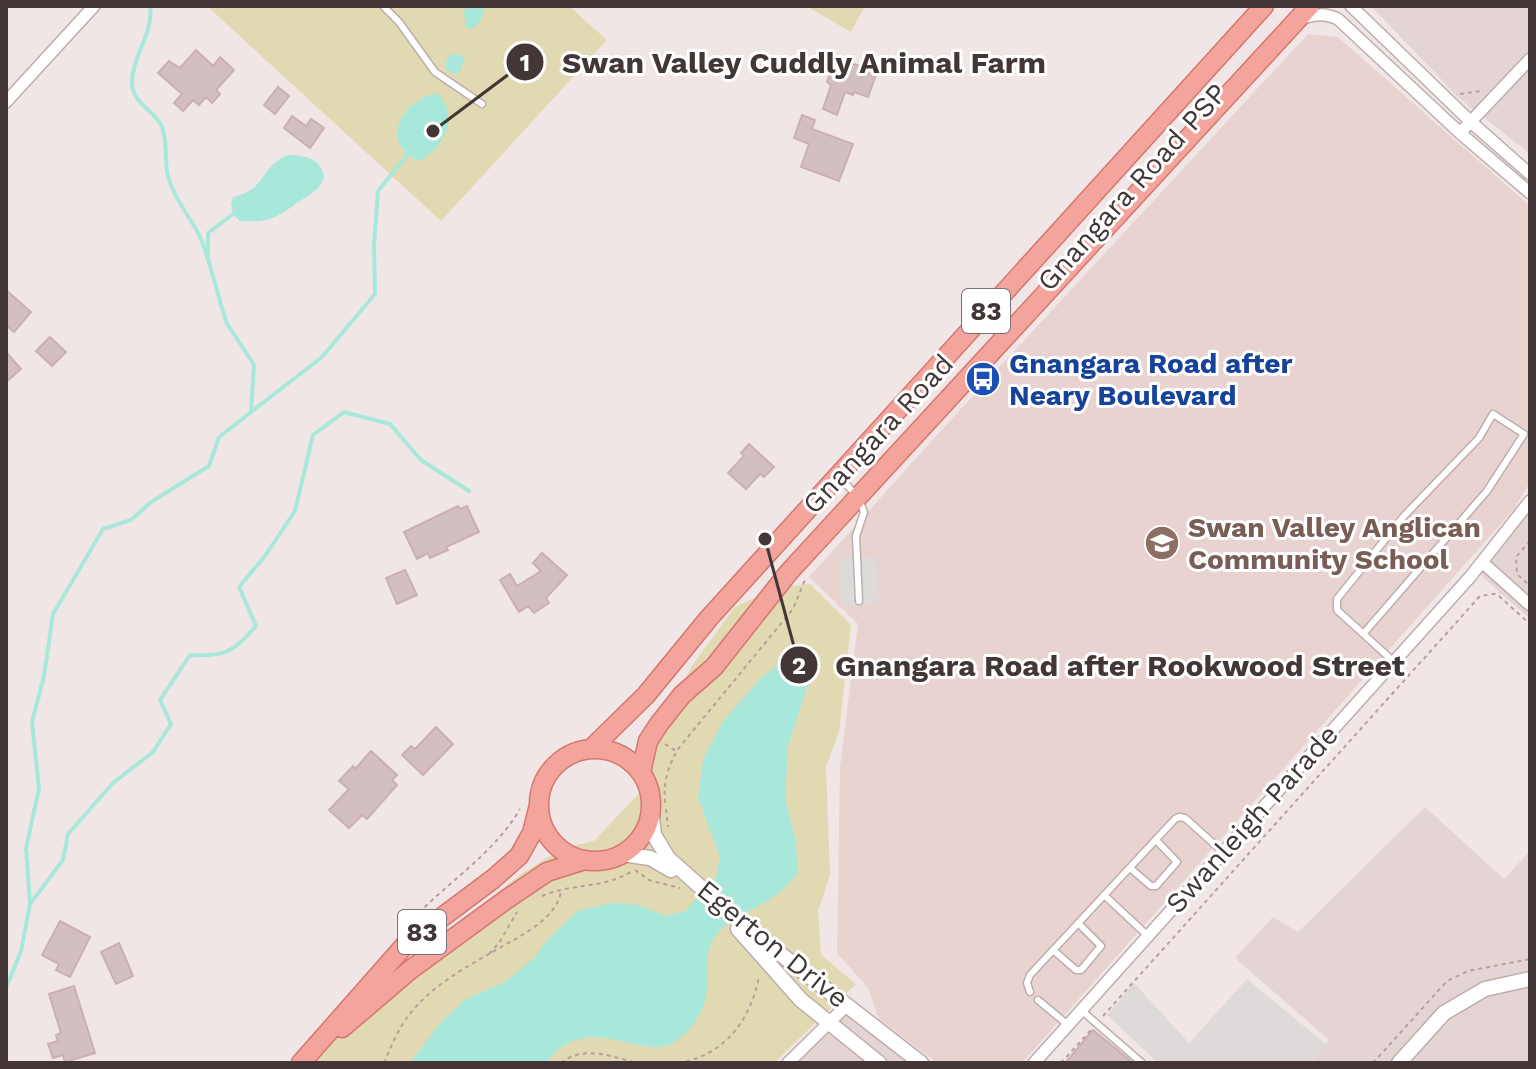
<svg xmlns="http://www.w3.org/2000/svg" width="1536" height="1069" viewBox="0 0 1536 1069" font-family="'Work Sans',sans-serif">
  <style>
    .residential { fill: #e4d5d4 }
    .education { fill: #e8d3d1 }
    .green { fill: #e1d9b2 }
    .parking { fill: #dfdada }
    .water { fill: #a8e8da }
    .lines { fill: none; stroke-linecap: round; stroke-linejoin: round }
    .stream { stroke: #a8e8da; stroke-width: 4 }
    .building { fill: #d4bfc0; stroke: #cbb0b1; stroke-width: 2 }
    .service-casing { stroke: #beadac; stroke-width: 9 }
    .minor-casing { stroke: #beadac; stroke-width: 14 }
    .tertiary-casing { stroke: #beadac; stroke-width: 17 }
    .primary-casing { stroke: #d6766e; stroke-width: 21 }
    .path { stroke: #bb9d9c; stroke-width: 2; stroke-dasharray: 4 4; stroke-linecap: butt }
    .service { stroke: #fff; stroke-width: 6 }
    .minor { stroke: #fff; stroke-width: 11 }
    .tertiary { stroke: #fff; stroke-width: 14 }
    .primary { stroke: #f3a49c; stroke-width: 18 }
    .labels { text-anchor: middle; dominant-baseline: central; stroke-width: 6; stroke-linejoin: round; paint-order: stroke }
    .shield { fill: #fff; stroke: #7b7272; stroke-width: 2 }
    .shield-label { font-size: 26px; font-weight: bold; fill: #433636 }
    .street-label { font-size: 28px; fill: #433636; stroke: #fff }
    .transit-label { font-size: 28px; font-weight: bold; fill: #164399; stroke: #fff; text-anchor: start }
    .education-label { font-size: 28px; font-weight: bold; fill: #785e54; stroke: #fff; text-anchor: start }
    .leader { fill: none; stroke: #433636; stroke-width: 3 }
    .callout-dot { fill: #433636; stroke: #fff; stroke-width: 3 }
    .mark-label { font-size: 24px; text-anchor: middle; font-weight: bold; fill: #fff }
    .callout-label { font-size: 30px; text-anchor: middle; font-weight: bold; fill: #433636; stroke: #fff; stroke-width: 6; stroke-linejoin: round; paint-order: stroke }
  </style>
  <rect width="100%" height="100%" fill="#f1e6e6"/>
  <path class="residential" d="M1371,6h159v148l-70,-55z
    M1530,492v127l-59,-52z
    M1425,807l79,72 26,-28v212h-219l18,-23 -94,-82 38,-41 25,15z
    M843,1000l78,63h-142z"/>
  <path class="education" d="M1308,34l30,3 192,169v276l-16,27 -492,554h-85l-58,-44 -11,-31 -31,-35 3,-186 18,-143 -49,-47 147,-163z"/>
  <path class="green" d="M207,6h362l38,34 -166,181z
    M806,6h59l-14,26z
    M810,584l41,41 -12,107 -13,35 4,108 -12,36 3,44 35,29 -82,79h-466l96,-95 117,-94 42,-26 31,-7 47,-50v-19l27,-61 25,-47 42,-57 42,-20z"/>
  <path class="parking" d="M877,557l1,48 -36,1 -1,-48z
    M1247,979l80,66 -17,18h-152l-51,-48 27,-32 55,60z"/>
  <path class="water" d="M466,6h19l-4,14 -8,9 -7,-2 -2,-14z
    M454,53l11,4 -5,15 -7,2 -8,-6 2,-10z
    M437,93c24,23 7,56 -18,68 -42,-18 -16,-62 18,-68z
    M288,155c11,0 23,1 30,9 18,20 -11,32 -24,41 -9,7 -17,12 -28,15 -8,2 -18,1 -26,1l-7,-7 -2,-11 2,-6c33,-6 27,-31 55,-42z
    M800,650l10,3 6,7 -28,86 -3,52 11,44 2,31c-6,6 -11,13 -17,18 -21,19 -61,27 -71,56 -6,16 0,34 -4,49 -3,17 -16,36 -30,45 -34,24 -86,-35 -130,22h-136l31,-41 25,-23 39,-17 29,-24 16,-21 28,-26 34,-8 23,1 31,12 19,-5 31,-33 4,-21 -22,-60 5,-37 20,-39 39,-44 25,-20z"/>
  <g class="lines">
    <path class="stream" d="M150,6c4,28 -18,49 -18,77 1,22 22,26 30,44 6,16 2,34 6,49 5,20 19,37 29,55 5,8 8,19 11,28
      M233,214l-25,19v26l18,63 28,43 -3,46
      M30,904l-4,-56 13,-59 -7,-67 12,-46 9,-62 50,-85 28,-9 20,-18 58,-36 10,-29 103,-80 53,-63 -1,-49 4,-54 29,-36
      M6,988l15,-37 9,-47 33,-44 5,-26 45,-51 40,-31 18,-28 -11,-24 30,-45c36,2 43,-3 66,-29l-17,-39 26,-31 30,-45 18,-76 31,-23 46,12 31,36 48,31"/>
  </g>
  <path class="building" d="M196,50l17,16 7,-9 14,13 -18,20 4,4 -8,9 -6,-6 -7,8 -6,-5 -10,11 -9,-8 8,-9 -24,-21 11,-12 11,7z
    M834,62l12,4 2,-4 29,10 -9,25 -14,-5 -1,3 -8,-3 -8,23 -14,-6 8,-24 -4,-3z
    M278,87l11,9 -14,18 -11,-9z
    M802,115l13,5 -3,9 41,15 -14,37 -38,-14 8,-23 -15,-6z
    M292,116l14,10 5,-7 13,9 -14,20 -26,-20z
    M6,290l25,22 -17,20 -8,-7z
    M50,337l16,15 -14,14 -16,-15z
    M6,352l15,17 -15,13z
    M749,444l25,23 -10,10 -4,-3 -14,15 -18,-16 16,-17 -3,-3z
    M458,506l2,3 7,-3 12,26 -33,15 2,3 -18,8 -2,-5 -11,6 -13,-27z
    M542,553l25,22 -21,23 3,5 -15,10 -6,-7 -9,6 -19,-32 10,-6 7,12 24,-15 -8,-8z
    M405,570l12,25 -20,9 -11,-26z
    M436,727l17,17 -30,31 -21,-20 9,-9 4,3z
    M371,751l26,24 -5,5 5,5 -30,34 -5,-4 -13,13 -20,-18 20,-21 -10,-8 14,-15 2,3z
    M60,921l30,16 -20,40 -14,-7 3,-6 -17,-9z
    M119,943l14,33 -17,8 -15,-32z
    M74,986l21,67 -30,9 -2,-7 -10,3 -5,-14 10,-3 -2,-6 5,-2 -12,-39z
    M1093,1030l27,22 13,11h-68z"/>
  <g class="lines">
    <g class="service-casing">
      <path id="service" d="M383,6l16,16 36,50 47,32
        M840,478l18,19 6,15 -8,24 3,65
        M1364,633l123,-142 37,-57 -31,-20 -14,24 -75,78 -67,83v11l56,51
        M1130,868l21,18h5l21,-24 -21,-22
        M1104,895l44,41
        M1053,950l23,20h5l20,-24 -23,-23
        M1030,992l-3,-9 3,-8 145,-156 4,-2 6,1 38,34
        M1038,1000l30,25
        M1081,1010l61,53"/>
    </g>
    <g class="minor-casing">
      <path id="minor" d="M1351,6l120,116 59,52
        M1303,18c13,-4 22,-5 35,1l122,114 70,60
        M6,102l88,-96
        M1460,133l70,-74
        M1482,562l48,43
        M788,1063l59,-58
        M1034,1063l436,-486 60,-76"/>
    </g>
    <g class="tertiary-casing">
      <path id="tertiary" d="M651,808l3,27 14,23 74,66 179,139
        M622,854l28,4 21,12
        M738,929l63,71 78,63
        M1399,1063l45,-50 41,-24 45,-10"/>
    </g>
    <g class="primary-casing">
      <path id="primary" d="M591,749l55,-54 63,-77 555,-612
        M539 805a56 56 0 1 1 112 0a56 56 0 1 1-112 0Z
        M641,772l7,-31 11,-17 23,-29 32,-28 75,-95 521,-566
        M342,1028l68,-58 97,-71 40,-27 38,-12
        M301,1063l104,-118 88,-66 26,-23 13,-23 7,-28"/>
    </g>
    <path class="path" d="M1460,94l21,-3
      M1530,541l-14,16 1,17 13,12
      M1499,596l31,28
      M665,744l11,7
      M531,790l18,-30 25,-17
      M665,803c-2,-21 3,-36 13,-54l115,-140 12,-29
      M666,809l2,18
      M635,870l14,10 31,8
      M542,896c30,-13 62,-7 90,-25
      M419,913c34,-35 76,-61 101,-104
      M489,954l10,-11 18,-31
      M1103,1016l377,-420 20,-3
      M384,1063c8,-19 16,-39 30,-54 18,-22 50,-41 75,-55 23,-14 68,-33 72,-63
      M561,1063c22,-18 50,-7 75,0
      M678,1063c46,-7 72,-42 81,-86
      M1061,1063l30,-33
      M1373,1063l74,-82 21,-10 62,-12"/>
    <use href="#service" class="service"/>
    <use href="#minor" class="minor"/>
    <use href="#tertiary" class="tertiary"/>
    <use href="#primary" class="primary"/>
  </g>
  <defs>
    <g id="bus-disc" transform="scale(1.8)"><circle r="9.5" fill="#1a4fb4" stroke="#fff"/><path d="M-5-6H5V4H4V6H2V4H-2V6H-4V4H-5ZM-3.5-4V0h7V-4ZM-3.5 1.2v1.5H-2V1.2ZM2 1.2v1.5H3.5V1.2Z" fill="#fff"/></g>
    <g id="school-disc" transform="scale(1.8)"><circle r="9.5" fill="#8d6e63" stroke="#fff"/><path d="M0-5L7-2L0 1L-7-2ZM-4 1L0 2.5L4 1V4Q0 6-4 4Z" fill="#fff"/></g>
  </defs>
  <g fill-rule="evenodd">
    <use href="#bus-disc" x="983" y="379"/>
    <use href="#school-disc" x="1162" y="543"/>
  </g>
  <g class="labels">
    <g class="shield">
      <rect x="962" y="289" width="48" height="44" rx="6"/>
      <rect x="398" y="910" width="48" height="44" rx="6"/>
    </g>
    <g class="shield-label">
      <text x="986" y="311">83</text>
      <text x="422" y="932">83</text>
    </g>
    <g class="street-label">
      <text transform="translate(1132 187) rotate(-48)">Gnangara Road PSP</text>
      <text transform="translate(878 434) rotate(-47)">Gnangara Road</text>
      <text transform="translate(1252 819) rotate(-48)">Swanleigh Parade</text>
      <text transform="translate(773 944) rotate(39)">Egerton Drive</text>
    </g>
    <g class="transit-label">
      <text x="1009" y="363">Gnangara Road after<tspan x="1009" dy="32">Neary Boulevard</tspan></text>
    </g>
    <g class="education-label">
      <text x="1188" y="527">Swan Valley Anglican<tspan x="1188" dy="32">Community School</tspan></text>
    </g>
  </g>
  <path class="leader" d="M433 131L525 62M765 539L799 665"/>
  <g class="callout-dot">
    <circle cx="433" cy="131" r="8"/>
    <circle cx="765" cy="539" r="8"/>
    <circle cx="525" cy="62" r="20"/>
    <circle cx="799" cy="665" r="20"/>
  </g>
  <g class="mark-label">
    <text x="525" y="71">1</text>
    <text x="799" y="674">2</text>
  </g>
  <g class="callout-label">
    <text x="804" y="73">Swan Valley Cuddly Animal Farm</text>
    <text x="1120" y="676">Gnangara Road after Rookwood Street</text>
  </g>
  <rect width="1536" height="1069" fill="none" stroke="#433636" stroke-width="16"/>
</svg>
